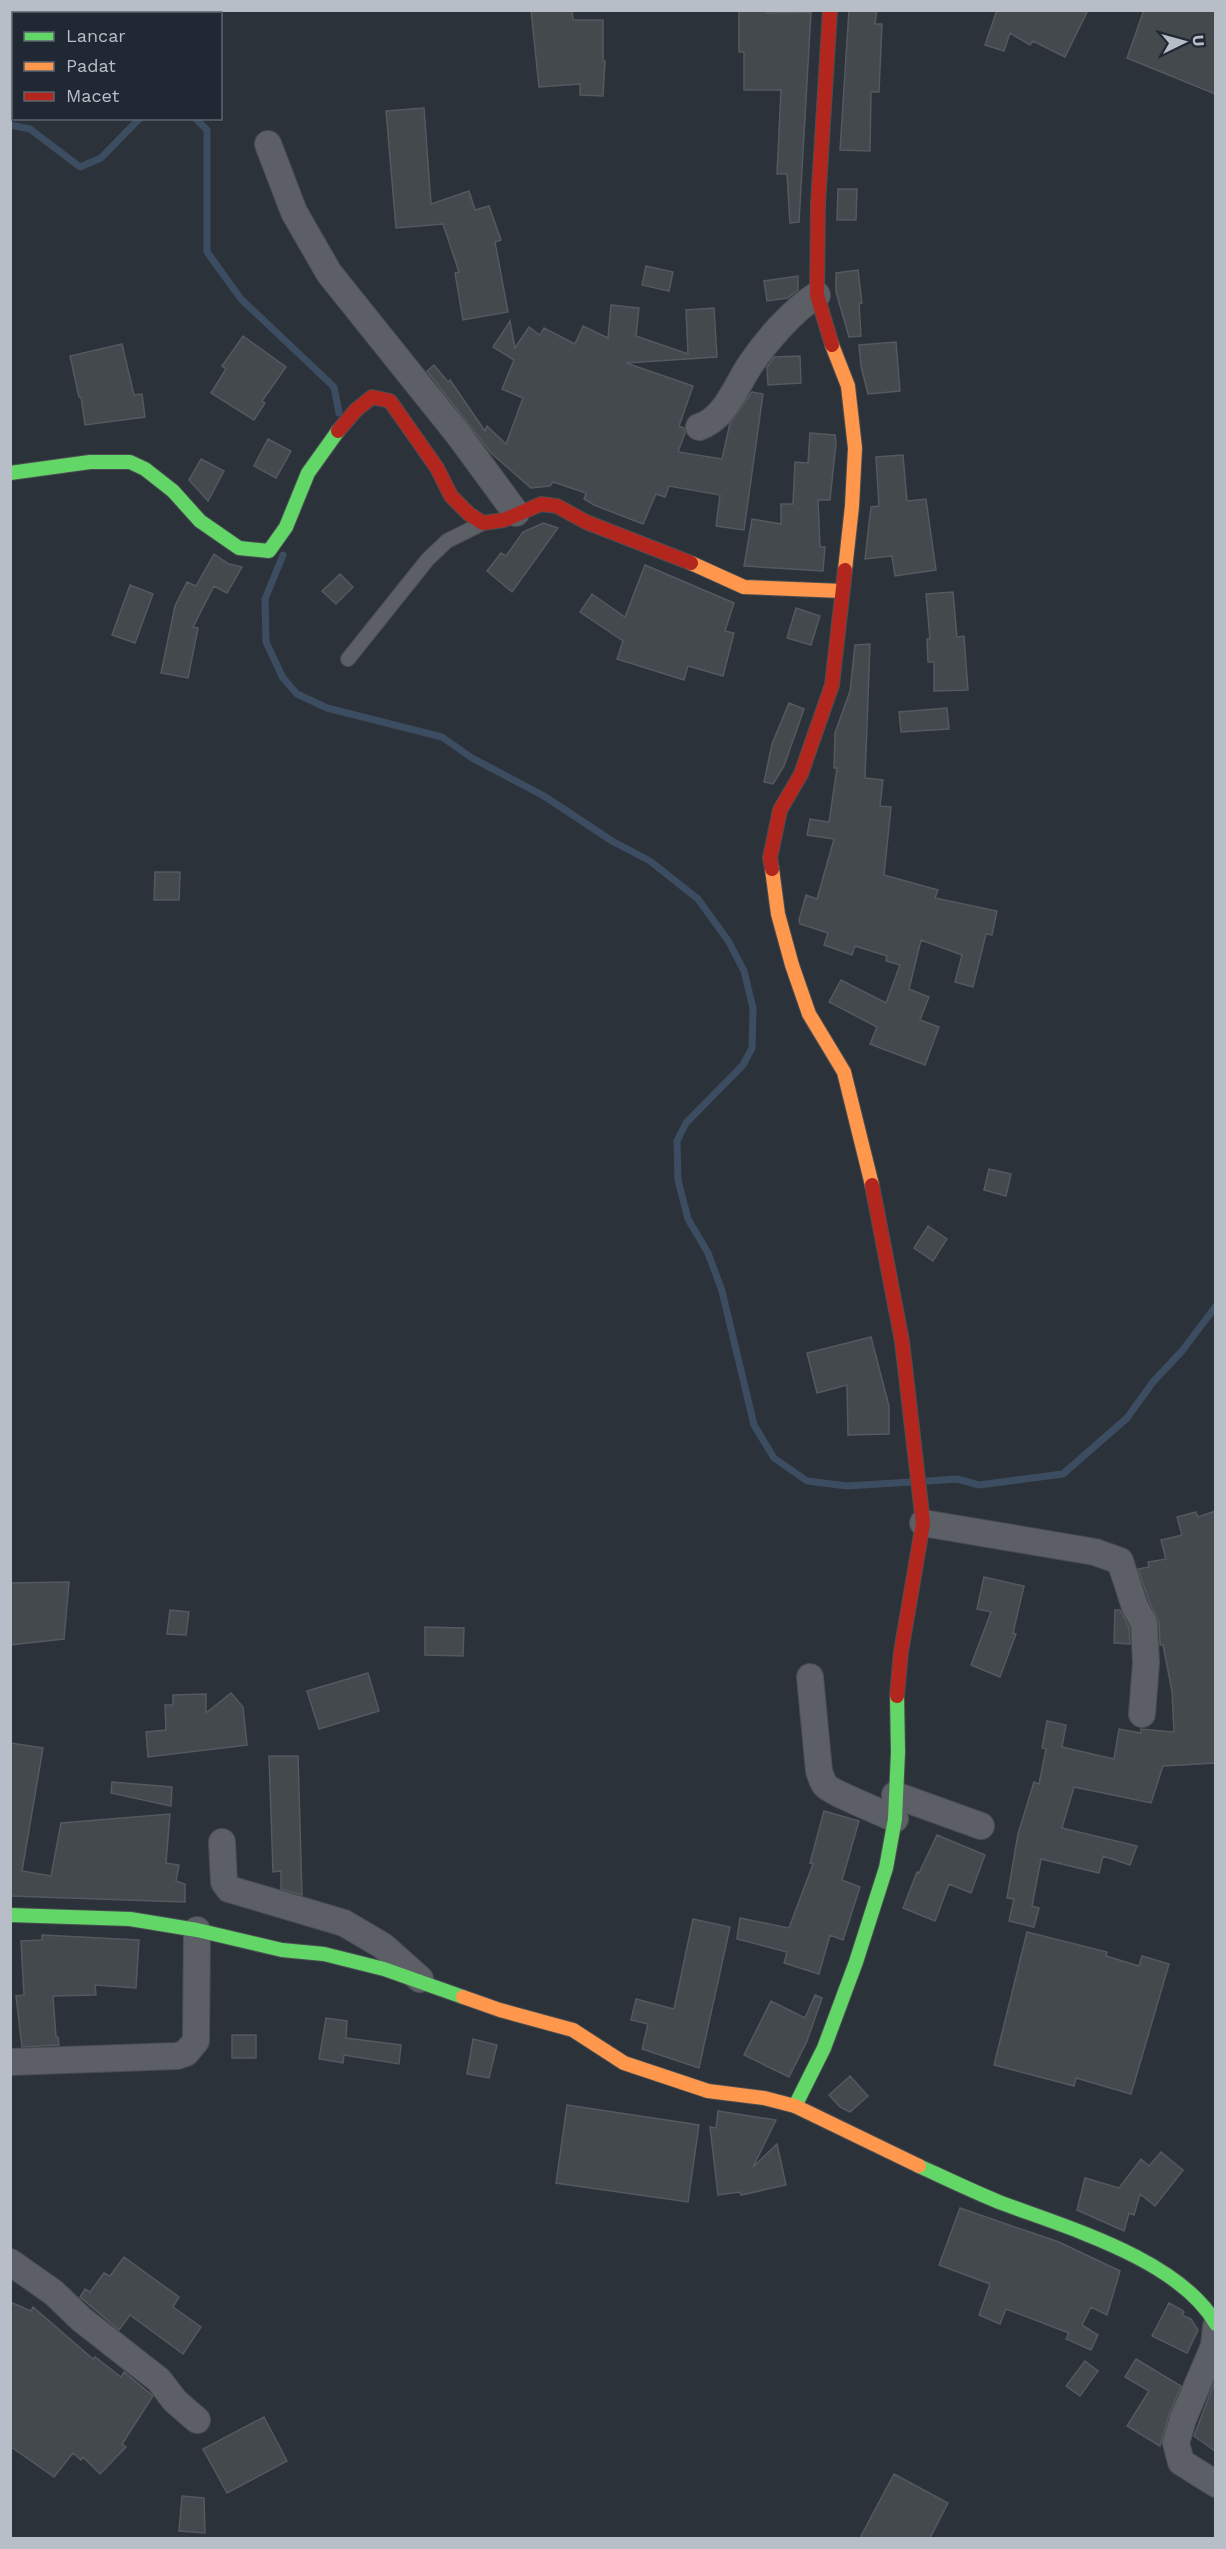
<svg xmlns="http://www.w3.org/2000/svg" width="1226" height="2549" viewBox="0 0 1226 2549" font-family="'Work Sans',sans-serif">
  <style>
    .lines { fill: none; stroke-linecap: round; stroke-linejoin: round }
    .stream { stroke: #3d4d61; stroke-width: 7 }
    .building { fill: #44494e; stroke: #545960; stroke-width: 1.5 }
    .lane-casing { stroke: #4a4e53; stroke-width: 16 }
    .street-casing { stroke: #4a4e53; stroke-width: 28 }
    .fast-casing { stroke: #4a4e53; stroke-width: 16 }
    .slow-casing { stroke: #4a4e53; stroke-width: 16 }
    .jam-casing { stroke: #4a4e53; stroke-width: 16 }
    .lane { stroke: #5c6066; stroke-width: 14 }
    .street { stroke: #5c6066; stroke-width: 26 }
    .fast { stroke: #63d668; stroke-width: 14 }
    .slow { stroke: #ff974d; stroke-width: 14 }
    .jam { stroke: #b3261e; stroke-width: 14 }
  </style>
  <rect width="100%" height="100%" fill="#2c3239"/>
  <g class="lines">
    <path class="stream" d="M195,118l12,12v122l34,47 93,88 5,26
      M10,125l20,4 50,38 21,-9 39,-40
      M283,555l-18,44 1,43 17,36 14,16 30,14 115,29 30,21 72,38 68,45 38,20 48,38 31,43 15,29 9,37 -1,40 -9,17 -57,58 -9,18 1,39 10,39 20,34 14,38 32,134 20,33 33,23 40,5 64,-4
      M928,1481l29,-2 22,6 84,-11 64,-56 26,-36 29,-31 34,-45"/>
  </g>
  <path class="building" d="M531,10h41l1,10h30v41h2l-2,35 -23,-1v-11l-41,3z
    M739,10h28v3l44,-1 -12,210 -9,1 -3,-49h-10l4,-84h-37v-38h-5z
    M849,10h28l-2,14h7l-3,68h-8l-1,59 -30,-1z
    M997,10h91l-23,47 -32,-16 -3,4 -20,-12 -6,18 -19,-6z
    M1144,10h71v84l-88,-36z
    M424,108l7,96 38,-13 6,19 14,-4 12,34 -6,2 13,70 -45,8 -8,-47 4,-1 -16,-48 -47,4 -10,-117z
    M838,189h19l-1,31h-19z
    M646,266l27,6 -4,19 -27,-6z
    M858,270l4,33 -3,1 2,32 -12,1 -13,-45v-19z
    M798,276v14l-10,8 -21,3 -3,-20z
    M611,305l28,3 -3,28 52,18 -2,-44 28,-2 3,49 -91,6 67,23 -14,40 5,2 1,5 -7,19 44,7 8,-36 22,-31 11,2 -19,136 -28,-4 4,-31 -51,-9 -4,11 -9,-3 -13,30 -49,-19 -10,-6 2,-6 -33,-11 -3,4 -19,2 -40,-35 -64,-82 7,-6 14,17 2,-2 35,51 2,-5 19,18 17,-46 -21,-9 12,-29 -21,-13 17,-26 5,27 14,-21 11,8 4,-7 31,16 8,-18 25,12z
    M243,336l43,31 -24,34 3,2 -11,17 -43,-27 15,-24 -4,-3z
    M896,342l4,49 -32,3 -7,-28 -2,-21z
    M122,344l12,51 8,-1 3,23 -60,8 -4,-28h-2l-9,-41z
    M800,356l1,27 -33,2 -1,-18 7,-10z
    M810,433l25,2 1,8 -6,57h-12l2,47h5l-2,24 -79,-5 8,-47 29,5v-20h12l2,-42 13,1z
    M268,439l23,12 -15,27 -22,-12z
    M903,455l4,46 19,-2 10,71 -41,6 -3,-20 -27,3 6,-52 8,-1 -3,-49z
    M201,459l23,12 -16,30 -19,-21z
    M543,523l15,5 -46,64 -25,-21 14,-18 5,3 17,-24z
    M214,554l15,10 13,3 -15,26 -13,-7 -21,41 5,1 -10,50 -27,-5 14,-67 12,-24 9,4z
    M645,565l89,38 -9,28 9,2 -11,43 -35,-10 -4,14 -67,-21 6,-18 -43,-29 12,-18 33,23z
    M340,574l13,13 -17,17 -14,-13z
    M130,585l23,9 -18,49 -23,-8z
    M953,592l4,45 7,-1 4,54 -34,1v-29h-6l-1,-23h3l-4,-45z
    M796,608l24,8 -9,29 -24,-7z
    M870,644l-5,134 18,2 -3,26 11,1 -7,68 54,15 -3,8 62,13 -5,24 -6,-1 -13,53 -18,-5 7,-27 -41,-15 -12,49 20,8 -9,23 19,7 -14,38 -55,-21 7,-17 -48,-25 12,-22 45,23 14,-38 -14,-4 1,-5 -32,-10 -3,9 -28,-10 4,-12 -28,-9 -1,-4 7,-25 11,4 17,-60 -27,-4 3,-16 19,3 8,-54h-3l1,-35 15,-42 5,-46z
    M789,703l15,6 -20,57 -11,18 -9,-2 8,-38z
    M947,708l2,21 -48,3 -2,-20z
    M155,872h25l-1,28h-25z
    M989,1169l22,5 -5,22 -22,-6z
    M928,1226l19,13 -14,22 -19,-13z
    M871,1337l18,69v28l-41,1 -1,-50 -30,8 -10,-40z
    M1215,1511v252l-52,3 -12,37 -77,-16 -12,41 75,18 -7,19 -27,-9 -4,17 -58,-14 -9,47 7,2 -5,19 -25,-6 5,-22 -7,-1 11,-64 16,-52 5,2 7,-35 -4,-1 5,-27 19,4 -4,22 52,12 5,-30 22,4v-4l33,3 -2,-41 -9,-46h-3l-1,-23 -10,-21 -11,-32 11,-2 -1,-5 18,-3 -5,-19 21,-5 -5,-18 19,-5 2,5z
    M984,1577l40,9 -11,47 3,1 -16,43 -29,-12 20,-53 -14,-3z
    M69,1582l-5,57 -54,6v-62z
    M170,1610l19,2 -3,23 -19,-1z
    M1115,1610h5l9,17 1,17 -16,-1z
    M425,1627l39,1 -1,28 -38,-1z
    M368,1673l11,38 -60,18 -12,-38z
    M231,1693l12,14 4,38 -99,12 -2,-25 20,-2 -1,-25h8v-10l33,-1v19z
    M10,1743l33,5 -21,123 29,5 10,-53 109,-9 -4,49 13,2 -3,16 9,3v18l-175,-6z
    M269,1756h29l4,139 -21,-6v-18l-8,1z
    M112,1782l60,5 -1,19 -60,-13z
    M824,1811l35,10 -17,59 18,7 -17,53 -13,-5 -11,39 -35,-11 3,-11 -50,-13 3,-21 49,10 24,-64 -3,-1z
    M937,1835l48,20 -14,38 -22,-9 -14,37 -32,-13 14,-36 2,1z
    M693,1919l37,8 -31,141 -57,-19 6,-25 -17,-4 5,-21 38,10z
    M1027,1932l80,20 -1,4 33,10 3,-10 27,8 -38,130 -55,-16 -2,8 -80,-21z
    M42,1935l97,5 -3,48 -41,-3 1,10 -43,1 3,41h2l1,8 -37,2 -6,-51 8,-1 -3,-54 21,-1z
    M815,1995l7,3 -15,43 -18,36 -45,-22 27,-54 34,17z
    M326,2018l21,3 -1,17 55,7 -2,19 -55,-9 -1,8 -24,-4z
    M232,2035h24v23h-24z
    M473,2039l24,6 -8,33 -22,-4z
    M850,2076l18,20 -18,16 -10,-5 -11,-12z
    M567,2105l132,20 -11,77 -132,-19z
    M718,2111l58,9 -23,47 24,-23 9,41 -45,10 -1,-3 -22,3 -8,-68 6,1z
    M1161,2152l22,18 -28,36 -15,-12 -6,21 -5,-2 -5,18 -47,-21 8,-32 34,10 22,-29 8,7z
    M960,2208l99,34 61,29 -13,44 -16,-8 -9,18 16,10 -7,15 -25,-11 3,-6 -63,-24 -6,15 -21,-9 11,-31 -51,-19z
    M124,2257l55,40 -6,10 28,20 -18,27 -53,-39 -11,15 -39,-33 5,-8 5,3 14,-19 6,3z
    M10,2302l21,9 2,-4 60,52 2,-2 26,20 3,-5 29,24 -31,48 4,3 -26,27 -17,-17 -2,3 -8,-7 -19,24 -44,-31z
    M1169,2303l13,7 2,2 -2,3 9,4 7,11 -11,23 -35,-17z
    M1136,2359l45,27 -12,29 -9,31 -33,-20 22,-35 -24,-14z
    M1085,2361l13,10 -18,25 -14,-10z
    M1215,2381v70l-21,-15z
    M264,2417l23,44 -60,32 -24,-44z
    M894,2474l54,29 -18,35h-70z
    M182,2496l22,2 1,35 -26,-2z"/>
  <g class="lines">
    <g class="lane-casing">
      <path id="lane" d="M348,659l80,-100 19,-18 34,-17"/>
    </g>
    <g class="street-casing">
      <path id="street" d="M268,144l26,68 35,61 129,161 58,79
        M699,427c26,-8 37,-41 51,-62 16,-24 43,-55 67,-70
        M923,1523l172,29 25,9 15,46 9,16 2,40 -4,51
        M810,1677l9,94c2,5 3,10 6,14 5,7 58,28 70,34
        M895,1795l86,31
        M222,1842l2,40 5,7 115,34 39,23 37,33
        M10,2062l167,-6 9,-3 10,-12 1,-111
        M10,2262l44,31 27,26 78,61 16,21 22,19
        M1216,2327l-2,19 -31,73 -7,24 5,19 35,22"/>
    </g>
    <g class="fast-casing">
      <path id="fast" d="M10,473l80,-11h40l15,7 28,22 27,30 39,27 30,3 17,-24 22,-54 30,-42
        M10,1915l120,4 67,11 85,20 42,4 60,15 79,28
        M795,2106l29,-58 32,-86 30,-94 9,-49 3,-67 -1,-56
        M919,2166c26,12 53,25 80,36 66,25 180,57 217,122"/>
    </g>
    <g class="slow-casing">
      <path id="slow" d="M832,345l16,41 7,62 -3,58 -7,64
        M691,563l53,24 98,4
        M772,869l6,45 14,51 17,49 35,58 28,113
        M463,1997l37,13 73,20 51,33 84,28 56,7 31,8 124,60"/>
    </g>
    <g class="jam-casing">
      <path id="jam" d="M830,10l-12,194 -1,91 15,50
        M338,431l18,-21 16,-13 18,4 47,67 14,28 18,18 14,9 21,-3 37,-16 16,2 29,16 105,41
        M772,869l-2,-11 10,-48 21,-36 31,-89 13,-115
        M872,1185l30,156 21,182 -22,129 -4,44"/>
    </g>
    <use href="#lane" class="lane"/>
    <use href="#street" class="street"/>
    <use href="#fast" class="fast"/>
    <use href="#slow" class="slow"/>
    <use href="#jam" class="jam"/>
  </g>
  <rect width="1226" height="2549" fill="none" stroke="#b7bec8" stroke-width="24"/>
  <rect x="12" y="12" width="210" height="108" fill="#202833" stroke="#5c646f" stroke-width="1.5"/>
  <rect x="24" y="32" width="30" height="9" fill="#63d668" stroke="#5c646f" stroke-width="1.5"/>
  <text x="66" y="42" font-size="18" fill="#b7bec8">Lancar</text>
  <rect x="24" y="62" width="30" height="9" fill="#ff974d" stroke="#5c646f" stroke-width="1.5"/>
  <text x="66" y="72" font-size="18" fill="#b7bec8">Padat</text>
  <rect x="24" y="92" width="30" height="9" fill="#b3261e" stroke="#5c646f" stroke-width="1.5"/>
  <text x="66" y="102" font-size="18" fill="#b7bec8">Macet</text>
  <g transform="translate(1184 42) rotate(85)" stroke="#202833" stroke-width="4.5" paint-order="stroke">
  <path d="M0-4.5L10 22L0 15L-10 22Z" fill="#b7bec8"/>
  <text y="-9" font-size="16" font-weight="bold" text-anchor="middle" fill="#b7bec8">U</text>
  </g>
</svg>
